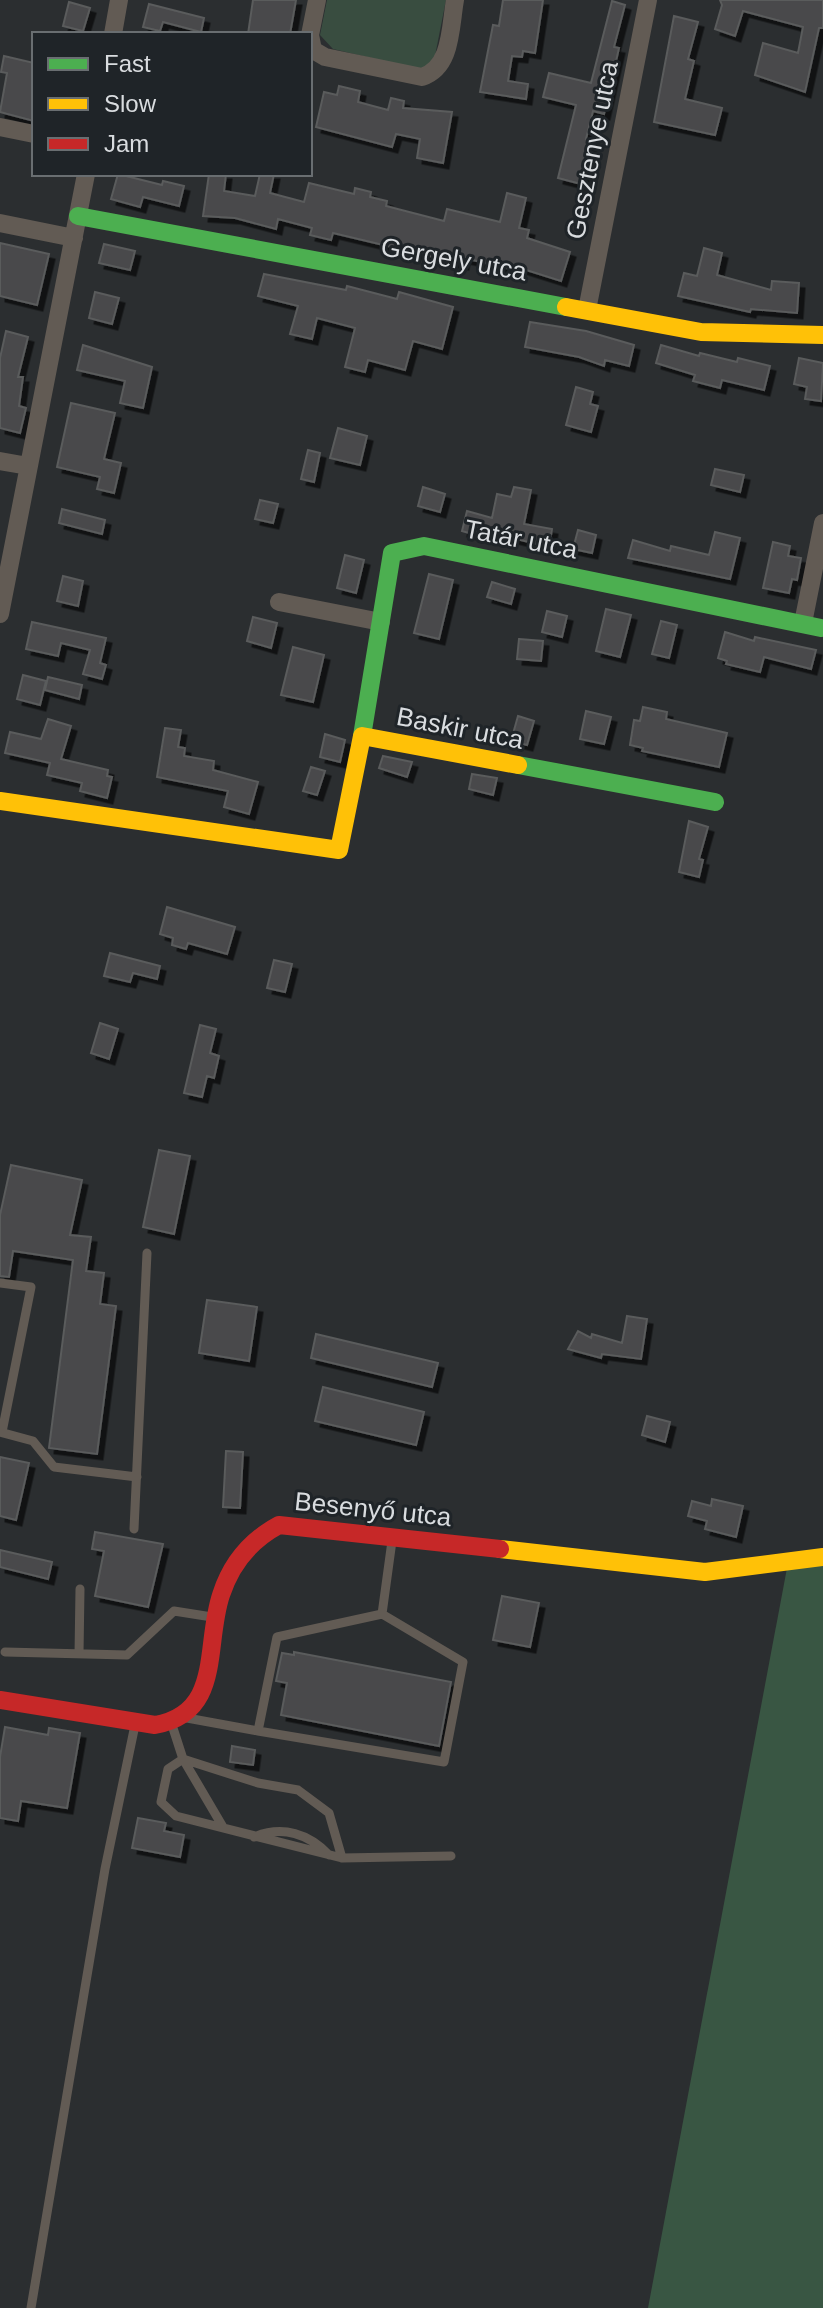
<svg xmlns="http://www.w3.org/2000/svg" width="823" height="2308" viewBox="0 0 823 2308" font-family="Helvetica,sans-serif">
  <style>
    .green { fill: #394d40 }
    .forest { fill: #395643 }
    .building { fill: #49494b; stroke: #5a5b5c; stroke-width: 2; filter: url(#shadow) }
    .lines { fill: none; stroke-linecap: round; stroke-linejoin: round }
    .lane { stroke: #625b54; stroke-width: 9 }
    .street { stroke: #625b54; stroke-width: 18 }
    .fast { stroke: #4caf50; stroke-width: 18 }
    .slow { stroke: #ffc107; stroke-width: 18 }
    .jam { stroke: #c62828; stroke-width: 18 }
    .labels { text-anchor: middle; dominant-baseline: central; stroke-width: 6; stroke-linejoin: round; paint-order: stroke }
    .street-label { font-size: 26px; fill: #d9dcdf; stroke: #1f2428 }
  </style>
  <defs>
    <filter id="shadow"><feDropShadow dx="5.5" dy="5.5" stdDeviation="0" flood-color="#0009"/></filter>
  </defs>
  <rect width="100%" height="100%" fill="#2b2e30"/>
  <path class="green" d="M327,0h119l-12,61 -12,9 -89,-21 -13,-14z"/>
  <path class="forest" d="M790,1552l33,5v751h-175z"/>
  <path class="building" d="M253,0h43l-6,34h-42z
    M503,0h40l-8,53 -12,-2 -1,6 -10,-1 -4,25 20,3 -2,15 -46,-7 13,-67 6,1z
    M720,0h103v28h-4l-14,64 -50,-17 8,-32 35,10 5,-26 -60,-16 -8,25 -20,-7 7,-24z
    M612,1l13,4 -11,42 5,1 -15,66 -11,-3 -7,28 6,1 -11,44 -23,-6 18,-73 -33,-8 6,-24 42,10z
    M69,2l21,6 -7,23 -20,-5z
    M149,4l55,14 -3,14 -38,-10 -3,9 -17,-4z
    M674,16l24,6 -10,37 6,2 -9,38 37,9 -7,27 -61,-13z
    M4,56l30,7v58l-34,-9 7,-39 -6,-1z
    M339,86l21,5 -2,11 30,8 3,-12 13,3 -1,7 49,4 -9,51 -26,-5 3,-19 -24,-5 -4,13 -76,-20 8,-35 13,3z
    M118,174l44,11 1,-4 21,5 -5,20 -36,-9 -3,10 -29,-8z
    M209,174h17l-2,17 31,5 5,-22h14l-4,19 34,9 5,-19 45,11 1,-6 16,4 -1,5 17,4 -1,5 58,15 3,-12 53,13 7,-29 19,5 -7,30 10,2 -2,8 43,14 -9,29 -41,-13 -1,3 -55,-13 -1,6 -130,-31 -2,7 -21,-5 2,-7 -34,-9 -2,10 -41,-11 -32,-2z
    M0,243l49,11 -12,51 -37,-9z
    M104,244l31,7 -5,19 -31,-7z
    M704,248l18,5 -5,22 54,15 1,-9 27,2 -2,30 -46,-4 -1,3 -72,-16 6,-23 13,3z
    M264,274l82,16 1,-4 50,13 2,-7 54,15 -11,42 -29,-8 -8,29 -37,-10 -3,12 -20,-5 10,-39 -38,-10 -5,21 -22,-5 8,-28 -40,-10z
    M95,292l24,6 -7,26 -23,-6z
    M530,322l56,9 48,14 -5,21 -24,-6 -1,6 -25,-9 -54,-10z
    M6,331l22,6 -10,40h5l-4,29 7,2 -6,25 -20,-5v-70z
    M83,345l69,22 -9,41 -23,-5 5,-22 -48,-11z
    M661,345l38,11 1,-3 37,9 1,-4 32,8 -6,24 -42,-10 -2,8 -27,-7 2,-6 -39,-12z
    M799,358l24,5 -2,38 -16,-2 2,-12 -13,-3z
    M576,387l17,5 -3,12 8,2 -7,26 -25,-7z
    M71,403l44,10 -11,46 17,4 -7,30 -17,-4 3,-12 -43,-10z
    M338,428l29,8 -7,29 -30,-7z
    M308,450l12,3 -6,29 -13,-3z
    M715,469l29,6 -4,17 -29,-7z
    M423,487l22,7 -5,18 -22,-6z
    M514,487l17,3 -7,34 28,5 -3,18 -69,-17 -1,6 -17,-5 5,-20 25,7 5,-24 14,3z
    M260,500l18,4 -5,19 -18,-4z
    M62,509l43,11 -3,14 -43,-11z
    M578,530l18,5 -4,18 -19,-4z
    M715,532l25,6 -10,41 -102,-21 5,-18 37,11 1,-5 38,9z
    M773,542l17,4 -2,10 13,2 -4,22 -5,-1 -3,14 -26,-5z
    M345,555l19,5 -8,33 -19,-5z
    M429,574l24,6 -14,59 -25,-6z
    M63,576l20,5 -5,25 -21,-5z
    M492,582l23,7 -4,15 -24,-7z
    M606,609l25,6 -11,42 -24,-6z
    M547,611l20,5 -5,21 -20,-5z
    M253,617l24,6 -6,25 -24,-7z
    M661,621l16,4 -8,33 -17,-4z
    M32,622l74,16 -6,25 6,2 -4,14 -19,-5 7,-24 -29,-7 -3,13 -32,-7z
    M725,632l29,9 1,-4 61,13 -5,19 -47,-12 -4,15 -34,-8 1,-3 -9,-3z
    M519,639l24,2 -2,20 -24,-2z
    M293,647l31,8 -11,47 -32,-7z
    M23,675l23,6 -6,24 -23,-6z
    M48,677l34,8 -3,14 -34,-9z
    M643,707l24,5 -1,7 61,14 -8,34 -77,-16 1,-3 -13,-3 4,-25 6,1z
    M586,711l25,6 -7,27 -24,-5z
    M518,716l16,5 -7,24 -16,-4z
    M48,719l23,7 -10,33 47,11 -1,6 5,1 -5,21 -27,-7 2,-8 -35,-8 3,-12 -45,-10 5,-21 31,7z
    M165,728l16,2 -3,17 7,1 -1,8 30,5 -1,9 45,12 -9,32 -25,-7 4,-16 -71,-14z
    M325,734l20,6 -5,22 -20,-5z
    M383,756l29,6 -5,15 -28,-9z
    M311,767l14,4 -8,24 -14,-4z
    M472,774l25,4 -4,17 -24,-6z
    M689,821l19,6 -9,32 4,1 -4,17 -20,-5z
    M167,907l68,20 -8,27 -39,-11 -2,6 -14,-4 1,-7 -13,-4z
    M110,953l50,13 -3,13 -24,-6 -3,9 -26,-6z
    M274,960l18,4 -7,28 -18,-4z
    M100,1023l18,6 -9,30 -18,-6z
    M200,1025l16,4 -6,24 9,3 -5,22 -7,-2 -5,21 -18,-4z
    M159,1150l31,6 -16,78 -31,-7z
    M11,1165l71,15 -12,55 21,2 -5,34 18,2 -4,31 16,2 -19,148 -48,-6 24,-188 -60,-9 -4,26 -9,-1v-61z
    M207,1300l50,7 -8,54 -50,-8z
    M627,1316l20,3 -6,40 -39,-5 -1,4 -33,-9 10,-18 13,7 1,-4 30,9z
    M316,1334l122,29 -6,24 -121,-29z
    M323,1387l101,25 -8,33 -101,-24z
    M647,1416l23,6 -5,20 -23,-7z
    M226,1451l17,1 -3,56 -17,-1z
    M0,1457l29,6 -13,57 -16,-4z
    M712,1499l31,7 -7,31 -31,-8 2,-8 -19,-5 4,-15 19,5z
    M95,1532l68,12 -15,63 -53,-11 9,-45 -12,-2z
    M0,1550l52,12 -4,17 -48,-12z
    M502,1596l37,7 -9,44 -37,-7z
    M294,1652l157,30 -12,64 -158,-31 6,-32 -11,-2 6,-28 12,2z
    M5,1727l43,8 1,-7 31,5 -13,75 -46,-7 -3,20 -18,-3v-61z
    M232,1746l23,4 -2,15 -23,-3z
    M138,1818l28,5 -2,8 20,4 -4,22 -48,-9z"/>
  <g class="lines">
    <path class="lane" d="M0,1283l31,4 -29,145
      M0,1432l33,9 21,26 83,10
      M134,1529l13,-276
      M382,1614l10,-73
      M5,1652l122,3 47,-44 38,6
      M79,1654l1,-65
      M187,1718l71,13 19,-94 105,-23 81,48 -19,100 -186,-31
      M172,1725l11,34 40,68
      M183,1759l-15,10 -7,33 15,14 166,42 109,-2
      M183,1759l75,24 40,7 31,23 13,45
      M254,1837c29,-12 55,-3 75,18
      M31,2308l74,-439 30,-144"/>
    <path class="street" d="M317,0l-7,35 3,15 12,7 97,20c30,-10 28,-49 33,-77
      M113,34l6,-34
      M0,127l34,7
      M0,223l74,15
      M587,310l61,-310
      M0,461l28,5
      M279,602l102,20
      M0,614l86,-440
      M803,623l20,-100"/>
    <path class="fast" d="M78,216l488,91
      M362,736l30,-183 32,-7 397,82
      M518,765l197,37"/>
    <path class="slow" d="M566,307l135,25 122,3
      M0,801l339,49 23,-114 156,29
      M500,1549l205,23 118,-15"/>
    <path class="jam" d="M0,1700l155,25c68,-12 49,-79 66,-130 10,-31 30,-55 58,-70l221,24"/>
  </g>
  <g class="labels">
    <g class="street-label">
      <text transform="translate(592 150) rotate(-79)">Gesztenye utca</text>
      <text transform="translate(454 259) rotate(10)">Gergely utca</text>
      <text transform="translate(521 539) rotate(11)">Tatár utca</text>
      <text transform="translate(460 728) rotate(11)">Baskir utca</text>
      <text transform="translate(373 1509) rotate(6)">Besenyő utca</text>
    </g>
  </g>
  <rect x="32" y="32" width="280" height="144" fill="#1f2428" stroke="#696e71" stroke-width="2"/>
  <rect x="48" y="58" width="40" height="12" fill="#4caf50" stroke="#696e71" stroke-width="2"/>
  <text x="104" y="72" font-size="24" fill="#d9dcdf">Fast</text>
  <rect x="48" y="98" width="40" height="12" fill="#ffc107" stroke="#696e71" stroke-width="2"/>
  <text x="104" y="112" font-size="24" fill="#d9dcdf">Slow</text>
  <rect x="48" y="138" width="40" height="12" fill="#c62828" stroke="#696e71" stroke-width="2"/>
  <text x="104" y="152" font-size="24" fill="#d9dcdf">Jam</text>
</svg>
